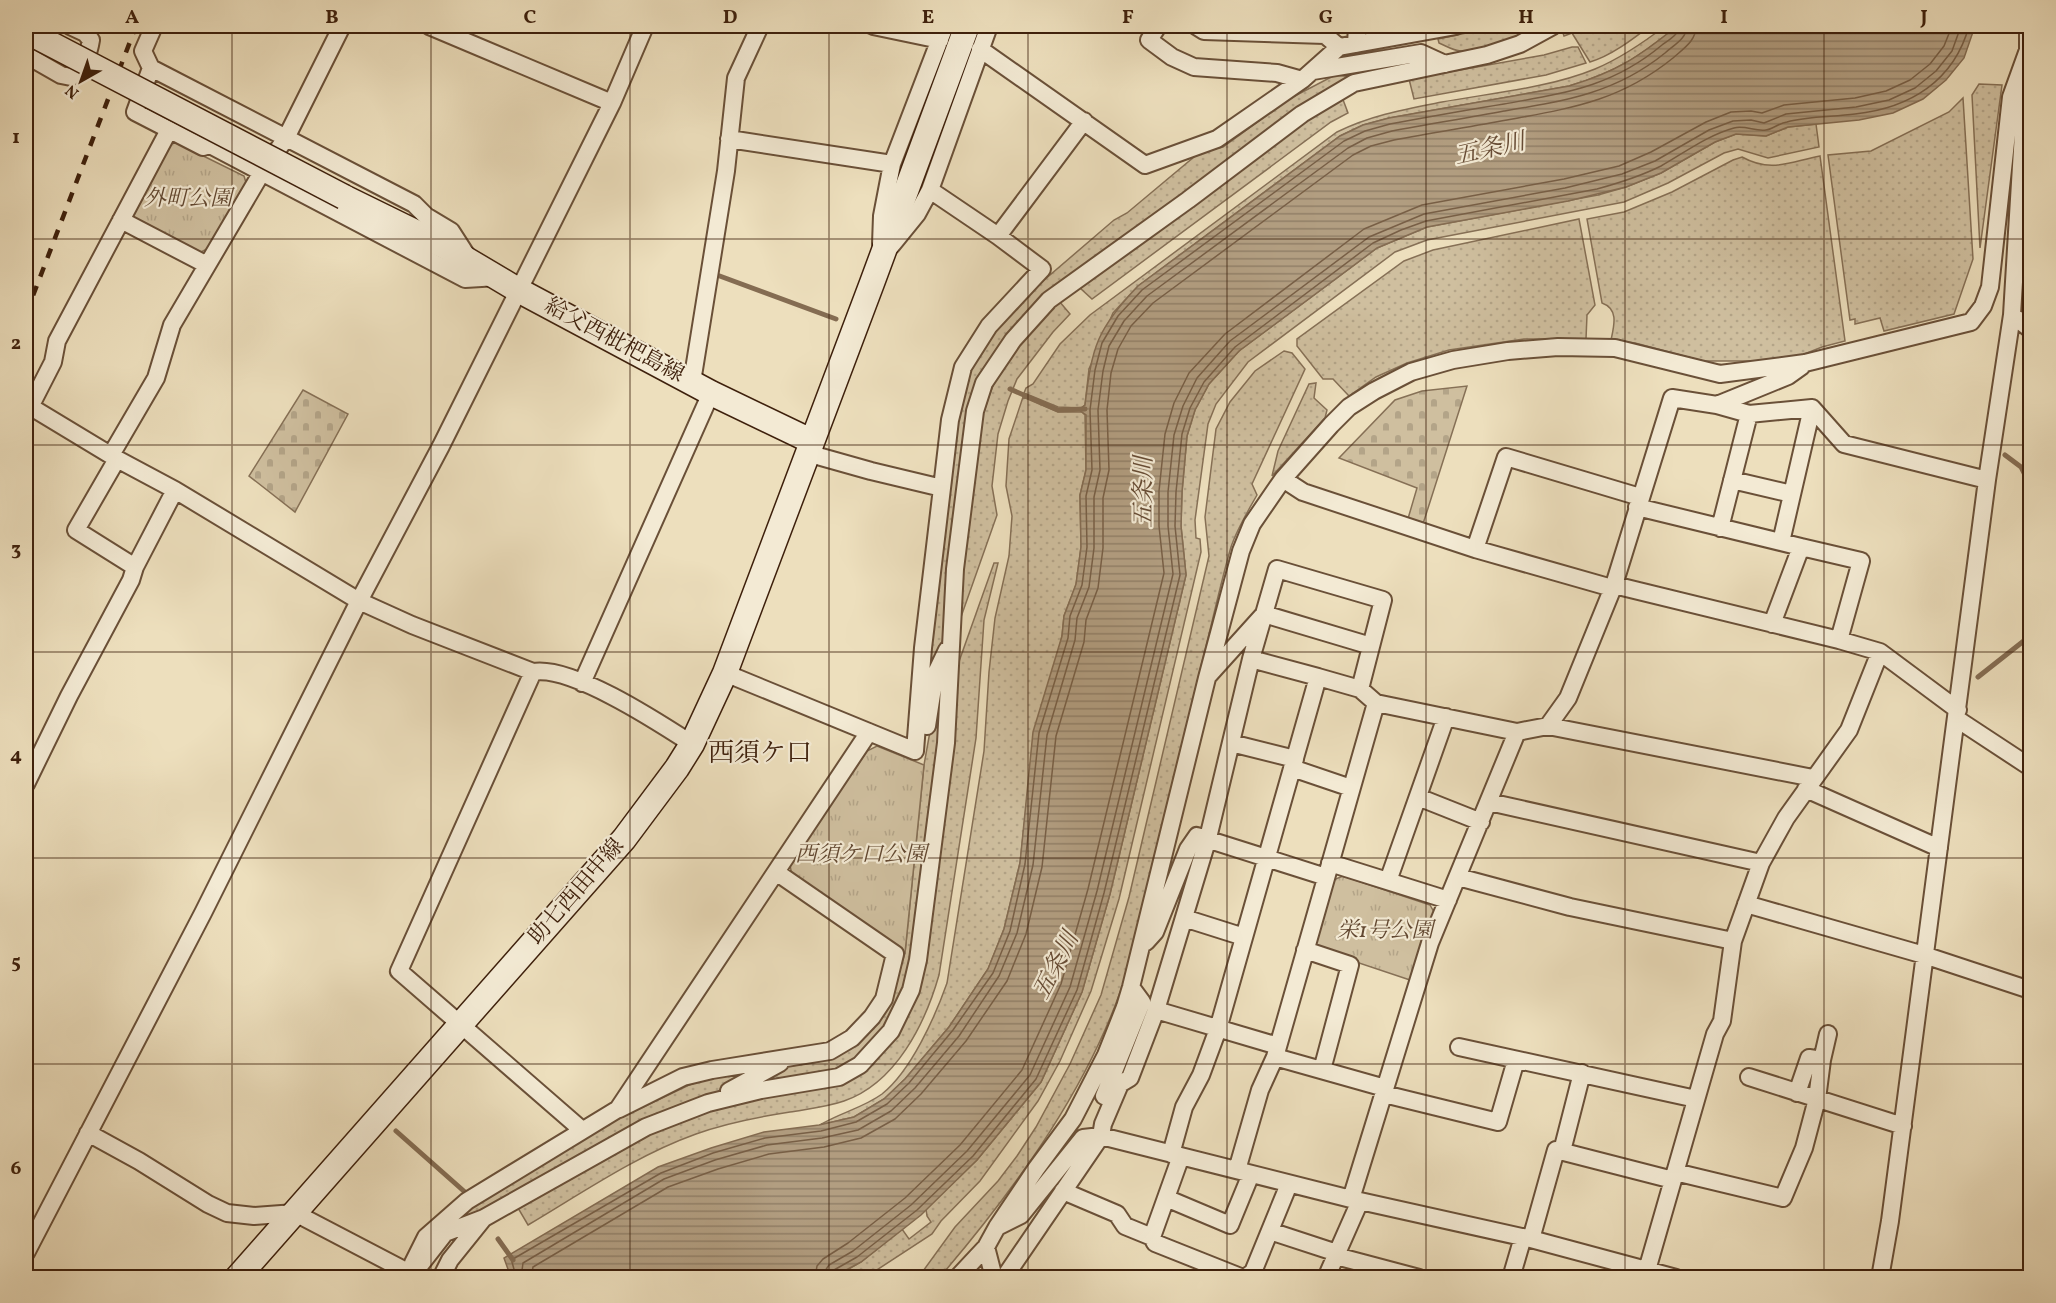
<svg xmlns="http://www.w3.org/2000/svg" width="2056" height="1303" viewBox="0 0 2056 1303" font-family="Vollkorn,'Noto Serif JP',serif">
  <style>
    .grass { fill: url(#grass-dots); stroke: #867056; stroke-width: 1.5 }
    .cemetery { fill: url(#cemetery-stones); stroke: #867056; stroke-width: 1.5 }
    .park { fill: url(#park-tufts); stroke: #867056; stroke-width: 1.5 }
    .water { fill: url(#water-rules); stroke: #846c52; stroke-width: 1.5 }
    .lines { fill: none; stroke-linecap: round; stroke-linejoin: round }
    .shore { stroke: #785f46; stroke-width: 1.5 }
    .stream { stroke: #846c52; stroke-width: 5 }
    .street-casing { stroke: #6a5038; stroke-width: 20 }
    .secondary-casing { stroke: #3e200c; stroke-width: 27 }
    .street { stroke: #f3ead4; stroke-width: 16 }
    .secondary { stroke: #f3ead4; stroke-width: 24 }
    .rail { stroke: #3e200c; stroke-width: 4.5; stroke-dasharray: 10 10; stroke-linecap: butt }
    .secondary-bridge-casing { stroke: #3e200c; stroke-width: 27; stroke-linecap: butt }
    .secondary-bridge { stroke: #f3ead4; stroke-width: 24 }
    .grid { fill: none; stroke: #3e200c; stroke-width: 1.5; stroke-opacity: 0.55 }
    .labels { text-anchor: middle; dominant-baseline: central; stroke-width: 4.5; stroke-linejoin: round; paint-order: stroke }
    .park-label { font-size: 22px; font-style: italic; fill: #624831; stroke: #f3ead4 }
    .street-label { font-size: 22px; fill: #3e200c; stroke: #f3ead4 }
    .water-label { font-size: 24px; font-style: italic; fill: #674c35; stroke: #f3ead4 }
    .quarter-label { font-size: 26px; fill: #3e200c; stroke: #f3ead4 }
    .neatline { fill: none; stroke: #3e200c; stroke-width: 2 }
    .grid-label { font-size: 20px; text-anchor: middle; font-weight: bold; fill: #3e200c }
  </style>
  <defs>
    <pattern id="grass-dots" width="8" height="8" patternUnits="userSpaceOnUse" patternTransform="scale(1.5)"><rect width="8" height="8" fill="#cfbf9f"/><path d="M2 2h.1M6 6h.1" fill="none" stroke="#b3a488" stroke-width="1.8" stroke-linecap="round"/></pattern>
    <pattern id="cemetery-stones" width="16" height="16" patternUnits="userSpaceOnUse" patternTransform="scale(1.5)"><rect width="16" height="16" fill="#cfbf9f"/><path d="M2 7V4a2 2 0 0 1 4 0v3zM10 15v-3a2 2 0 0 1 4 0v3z" fill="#b3a488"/></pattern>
    <pattern id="park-tufts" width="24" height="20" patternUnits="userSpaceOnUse" patternTransform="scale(1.5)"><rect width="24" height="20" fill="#cfbf9f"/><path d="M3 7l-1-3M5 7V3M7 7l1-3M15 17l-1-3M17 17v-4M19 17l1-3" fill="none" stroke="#b3a488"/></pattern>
    <pattern id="water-rules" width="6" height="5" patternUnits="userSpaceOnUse" patternTransform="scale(1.5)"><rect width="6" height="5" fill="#b29e81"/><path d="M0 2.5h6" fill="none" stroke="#928068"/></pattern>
  </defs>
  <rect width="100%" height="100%" fill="#eddfbd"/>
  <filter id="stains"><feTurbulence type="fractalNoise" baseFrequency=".00333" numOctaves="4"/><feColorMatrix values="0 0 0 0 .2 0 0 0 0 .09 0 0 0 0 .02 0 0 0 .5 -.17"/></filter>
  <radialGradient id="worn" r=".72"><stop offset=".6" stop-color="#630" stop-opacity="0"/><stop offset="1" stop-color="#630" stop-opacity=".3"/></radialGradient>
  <path class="grass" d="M1499,26h37c-21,12 -50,27 -75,25 -7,0 -15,-5 -22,-8l-1,-4z
    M1568,26h82c-17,13 -39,30 -60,36l-18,-29 -8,3 -2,-6z
    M1665,26h12c-38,31 -61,46 -108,60l-180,32 -26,7 -23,11 -202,150 -25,27 -24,56 -4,36 -4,3 -23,-1 -34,-14 2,-5 7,-4 27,-40 30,-29 247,-183c34,-17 69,-23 105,-30 49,-9 107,-14 153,-33 26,-11 48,-26 70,-43z
    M1572,47h6l8,16 -40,12 -132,24 -5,-20 135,-24z
    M1335,75l17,2 -173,124 -135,93 -38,43 -29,44 -34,258 -14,36 10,-114 19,-145 11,-46 22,-38 45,-45 78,-67 13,-7 73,-61 23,-5 66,-48z
    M1979,84l23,1 -22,163 -8,-153z
    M1342,97l6,16 -17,9 -239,177 -13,-12c90,-60 172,-133 263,-190z
    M1963,98l10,161 -19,55 -70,17 -4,-13 -25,6v-5l-5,1 -22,-165 43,-4 78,-39z
    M1816,124l3,23 -51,11 -30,-9 -14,4 -56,30 -44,19 -197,38 -32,12 -147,110 -32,42 -8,20 -13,96 1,18 4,1 1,13 -82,347 -28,92 -31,70 -22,40 -58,80 -39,40 -9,13 -66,43 -33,1 28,-16 41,-33 7,10 22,-17 -4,-6 -1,-7 51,-49 64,-78 41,-90 28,-98 76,-319 -5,-49 1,-34 5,-56 8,-26 14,-26 30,-33 138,-103 50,-21 171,-32 28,-8 35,-14 54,-31 21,-8 30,2 22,-9z
    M1820,156l25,185 -23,6 -20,8 -45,6h-54l-68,-18 -24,-3c3,-14 8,-31 -9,-37l-15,-84 37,-7 48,-20 61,-32 9,-3c29,16 47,5 78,-1z
    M1579,219l16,86 -8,10 -1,24h-62l-75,11 -42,13 -31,14 -27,19 -16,-17h-10l-26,-33v-7l107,-78 29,-11z
    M1059,301l11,13 -17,18 -36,47 -9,22 -10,33 -6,52 5,29 -41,116 23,-203c7,-22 13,-45 25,-65 15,-23 36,-43 55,-62z
    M1284,351l8,2 13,16 -53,115 5,11c-9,16 -20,34 -26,52 -11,38 -19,77 -29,115 -25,100 -45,203 -73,303 -34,115 -112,222 -189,312l-22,1 37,-51 43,-46 19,-25 19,-29 34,-63 31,-69 28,-98 80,-341 -4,-39 11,-88 14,-27 25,-31z
    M1316,383l-2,15 13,12 -2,8 -53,58 6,-25 31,-67z
    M1023,397l35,15h24l3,3 1,55 -6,25 1,52 -5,38 -12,31 -2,20 -35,164 -7,63 -16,66 -16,40 -39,58 -44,52 -21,20 -30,18 -34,8c19,-12 43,-17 62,-31 29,-23 53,-77 65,-111l37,-232 5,-79 6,-54 14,-62 3,-40 -6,-30 3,-47z
    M994,563h4l-14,57 -8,118 -37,237c-14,49 -43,108 -95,126 -17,6 -37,8 -54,11 -32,5 -64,11 -94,22 -59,21 -114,59 -168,91l-10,-17 127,-72 59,-25 48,-12 88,-15 75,-89 41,-325z
    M941,670l-2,70 -26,217 -10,35 -18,34 -30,34 -18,11 -96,17 43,-21 34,-5 16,-5 57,-57 14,-47 19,-188z
    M767,1065l-64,35 -212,108 -45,18 43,-34 127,-72 73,-35 25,-9z"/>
  <path class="cemetery" d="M1467,386l-45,141 -15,-5 10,-34 -78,-30 56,-58 27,-9z
    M303,390l45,24 -53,98 -46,-36z"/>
  <path class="park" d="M173,141l71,35 3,10 -40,63 -10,5 -62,-34 -3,-7 35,-69z
    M877,746l47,19 -19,188 -113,-77 -2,-11 77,-114z
    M1343,876l87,29 4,7 -24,68 -90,-30 -4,-7 17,-63z"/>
  <path class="water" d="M1677,26h298l-11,32 -18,22 -23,19 -30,14 -34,7 -71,7 -22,9 -30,-2 -21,8 -54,31 -35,14 -58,14 -141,26 -50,21 -138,103 -30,33 -14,26 -8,26 -5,56 -1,34 5,49 -76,319 -28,98 -41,90 -64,78 -56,55 -60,47 -28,15h-328l4,-5 -5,-14 154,-91 53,-19 53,-16 55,-7 35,-8 30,-18 21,-20 44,-52 39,-58 16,-40 16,-66 13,-131 29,-96 2,-20 12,-32 5,-37 -1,-52 6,-25v-55l-7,-5 6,-5c7,-59 12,-76 53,-119l202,-150 23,-11 26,-7 180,-32c47,-14 70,-29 108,-60z"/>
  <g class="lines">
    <path class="shore" d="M513,1278l2,-5 -3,-11 1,-3 148,-86 52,-20 52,-15 56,-7 35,-9 31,-18 22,-21 44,-53 40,-57 17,-42 15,-67 14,-131 29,-95 2,-22 12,-31 5,-38 -1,-51 6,-26 -2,-60 5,-40 7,-27 16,-27 24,-26 202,-149 21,-10 25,-7c38,-7 76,-14 114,-20 61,-11 108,-17 158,-59 7,-5 17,-11 18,-19
      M521,1278l2,-15 141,-84 51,-19 52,-15 55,-7 36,-8 33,-19 24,-23 44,-52 40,-60 18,-43 16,-68 14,-130 28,-95 2,-22 12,-31 5,-39v-51l6,-27 -2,-60 5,-39 6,-25 15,-25 23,-25 201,-148 19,-10 25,-7c37,-7 75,-13 112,-20 61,-10 112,-18 161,-58 9,-8 22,-15 22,-27
      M531,1278l2,-11 135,-80 50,-18 51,-15 55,-7 37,-9 34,-19 26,-25 45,-53 41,-60 19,-47 16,-67 14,-131 28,-94 2,-22 12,-32 5,-40v-50l6,-28 -2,-60 4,-37 7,-24 13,-23 22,-23 200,-148 18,-9 23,-6c37,-7 75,-13 113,-20 65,-12 113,-19 166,-62 11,-10 23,-17 23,-32
      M815,1278l2,-12 6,-7 25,-16 57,-45 55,-53 62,-75 39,-86 27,-95 76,-316 -5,-47v-35l6,-57 9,-31 15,-30 36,-39 139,-105 58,-24 142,-26 55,-13 32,-14 55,-30 25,-10 20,-1 11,2 22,-8 71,-7 31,-7 24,-11 20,-16 14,-18 8,-20
      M824,1278l1,-7 4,-6 24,-14 58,-46 56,-54 63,-76 40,-88 27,-96 76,-317 -5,-48v-34l6,-57 9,-29 14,-28 33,-37 139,-104 55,-23 141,-26 57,-14 33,-13 54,-31 24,-9 18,-1 13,3 22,-9 70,-7 33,-7 26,-12 21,-17 16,-20 9,-25
      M832,1278l2,-8 23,-13 60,-47 56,-54 63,-77 41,-89 27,-97 76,-318 -5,-49 1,-34 6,-58 8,-26 14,-26 31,-35 138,-104 28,-13 25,-9 171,-32c22,-6 44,-13 64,-23 23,-13 47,-31 73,-38 11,-3 22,4 32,2 7,-1 13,-7 21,-8 21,-6 46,-5 68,-8 55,-6 99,-33 114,-88"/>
    <path class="stream" d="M717,275l119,44
      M1010,389l48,21 27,-1
      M2005,455l16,12 9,18
      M1978,677l52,-41
      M396,1131l70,62
      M498,1239l15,21"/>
    <g class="street-casing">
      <path id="street" d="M154,26l-11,25 8,17 263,136 12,12 25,15 18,28
        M429,26l183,77
        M873,26l67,14
        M1158,26l-9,14 23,17 22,10 83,6 25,7
        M1196,26l8,5 121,4 14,12
        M1356,44l1,-18
        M980,49l165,116 72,-26 85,-59 37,-33 117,-21
        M26,55l35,20 10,2c12,-7 18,-24 20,-37l-6,-7 -15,-7
        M151,68l-16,44 68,35 7,-2 255,134 33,-2
        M1313,71l108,-18 24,11
        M729,139l163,25 -10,52 -1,28
        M892,164l53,-138
        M930,190l59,-164
        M121,220l86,45
        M998,236l86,-115
        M2012,315l18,14
        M692,382l34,-211 10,-93 24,-52
        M26,404l91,55 58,31 184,111 53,24 121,47c38,-7 125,50 159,72
        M1717,405l71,-29 14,-10
        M30,407l23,-45 4,-21 112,-211
        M1812,408l32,36 143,36
        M807,453l64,18 71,17
        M111,455l45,-77 16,-53 90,-153 24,-34 56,-112
        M117,459l-41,71 59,37
        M1283,479l20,13 172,57 137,39
        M1732,480l60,14
        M1637,507l164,40
        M1720,528l29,-114
        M1781,542l31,-134
        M1475,549l31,-92 134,40
        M1614,585l225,55 41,12 78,58
        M1772,624l29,-77 60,14 -22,79
        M1251,659l67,18
        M533,672l-134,299 183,159
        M725,673l190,78 8,-103 19,-160 8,-68 13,-53 26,-41 53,-57 -44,-33 -68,-46 -13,24 -26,32
        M1209,675l55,-61 107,32
        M582,683l129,-290
        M1957,719l73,48
        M927,726l8,-51 12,-25
        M1548,726l20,-28 46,-113 58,-187 45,7 32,9 63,-6
        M1231,743l64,16
        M1292,768l59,20
        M26,784l43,-88 62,-116 4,-13 40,-77
        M1806,789l133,59
        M1418,797l63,25
        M1489,802l272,61
        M1330,863l118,37
        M1458,877l112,30 163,34
        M1388,881l58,-164
        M1746,904l178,51 106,35
        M1184,918l60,19
        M1146,942l9,-10 33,-83 9,-13 129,41
        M1305,950l45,15 -28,105
        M1156,1010l122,36
        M1459,1047l237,52
        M1275,1057l110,31
        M1749,1077l154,49
        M729,1091l51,-28
        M1797,1093l12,-35 13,2
        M1384,1094l114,28 18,-62
        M1104,1096l38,-94 -11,-15
        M619,1109l64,-32 29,-7 118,-19 22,-13 20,-21 12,-18 11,-45 -119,-82
        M88,1133l51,28 69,43 19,9 27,3 41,-3 113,59 9,-3 28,-36 39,-15 162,-91 62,-24 53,-13 78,-13 21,-12 31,-34 20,-41 7,-30 28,-217 9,-174 20,-158 9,-28 29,-43 36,-40 139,-100 114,-86 52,-31 133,-28 33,-11 33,-18
        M1562,1151l20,-78
        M1171,1154l13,-47 17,-32 17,-46 100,-352 42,12 16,14 141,29 31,-6 265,52
        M1181,1156l-29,81 3,6 88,35
        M1237,1170l23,-80 15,-33 101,-354
        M1675,1172l108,26 21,-50 13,-49 5,-39 6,-26
        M1063,1191l54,23 8,12 27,11
        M1166,1198l64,27 21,-51
        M1351,1199l79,-256 87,-211
        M999,1226l22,-11 62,-77 18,-2 250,63 180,40 145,39
        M1270,1231l67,22
        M1531,1239l25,-89 117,30
        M986,1247l8,31
        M26,1253l177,-340 156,-312 82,-155 171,-343 33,-77
        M1336,1256l83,22
        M413,1263l13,-26 41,-36 151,-92 251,-377
        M1647,1270l68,-236 7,-13 11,-80 28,-78 25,-45 63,-88 31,-78
        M441,1278l9,-18 33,-41
        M957,1278l29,-31 11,-20 39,-58 37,-50 33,-64 19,-48 6,-20 76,-309 34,-127 11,-27 31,-45 48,-54 18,-18 25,-16 37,-19 42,-12 55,-9 50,-4 57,1 105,26 85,-11 166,-41 12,-16 7,-19 21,-190 17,-47
        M1004,1278l97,-142 2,-12 17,-40 10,-6 26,-68 52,-172 43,-179 26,-90 106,31 -23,89
        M1245,1278l8,-6 36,-88
        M1326,1278l34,-77
        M1511,1278l12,-41
        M1880,1278l10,-57 97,-741 25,-165 16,-265v-24"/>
    </g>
    <g class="secondary-casing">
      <path id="secondary" d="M344,197l100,49 74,44 193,103 100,48
        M237,1278l387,-439 53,-71 15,-24 33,-71 147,-390 95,-257"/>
    </g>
    <use href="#street" class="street"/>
    <use href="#secondary" class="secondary"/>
    <path class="rail" d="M26,314l110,-288"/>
    <g class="secondary-bridge-casing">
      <path id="secondary-bridge" d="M26,31l318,166"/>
    </g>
    <use href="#secondary-bridge" class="secondary-bridge"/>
  </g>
  <path class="grid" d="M232,26v1252M431,26v1252M630,26v1252M829,26v1252M1028,26v1252M1227,26v1252M1426,26v1252M1625,26v1252M1824,26v1252M26,239h2004M26,445h2004M26,652h2004M26,858h2004M26,1064h2004"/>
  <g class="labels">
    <g class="park-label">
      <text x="188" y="199">外町公園</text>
      <text x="861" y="855">西須ケ口公園</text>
      <text x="1385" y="931">栄1号公園</text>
    </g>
    <g class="street-label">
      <text transform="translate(614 341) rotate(28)">給父西枇杷島線</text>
      <text transform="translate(577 892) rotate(-49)">助七西田中線</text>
    </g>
    <g class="water-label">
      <text transform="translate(1490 150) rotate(-13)">五条川</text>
      <text transform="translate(1145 492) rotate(-90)">五条川</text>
      <text transform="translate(1057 966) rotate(-63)">五条川</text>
    </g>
    <g class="quarter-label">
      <text x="760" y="754">西須ケ口</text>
    </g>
  </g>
  <rect width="2056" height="1303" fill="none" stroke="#eddfbd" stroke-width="66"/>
  <g transform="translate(81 81) rotate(220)" stroke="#f3ead4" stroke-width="4.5" paint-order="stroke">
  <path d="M0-4.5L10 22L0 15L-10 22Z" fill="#3e200c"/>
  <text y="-9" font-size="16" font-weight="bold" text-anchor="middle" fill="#3e200c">N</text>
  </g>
  <rect x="33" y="33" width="1990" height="1237" class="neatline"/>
  <g class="grid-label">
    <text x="132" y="23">A</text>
    <text x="332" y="23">B</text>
    <text x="530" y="23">C</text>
    <text x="730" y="23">D</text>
    <text x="928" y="23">E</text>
    <text x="1128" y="23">F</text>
    <text x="1326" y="23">G</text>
    <text x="1526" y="23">H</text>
    <text x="1724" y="23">I</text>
    <text x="1924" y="23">J</text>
    <text x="16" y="143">1</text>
    <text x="16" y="349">2</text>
    <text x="16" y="555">3</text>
    <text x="16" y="761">4</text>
    <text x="16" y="968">5</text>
    <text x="16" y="1174">6</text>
  </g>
  <rect width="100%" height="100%" filter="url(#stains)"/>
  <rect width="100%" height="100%" fill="url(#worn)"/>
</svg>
